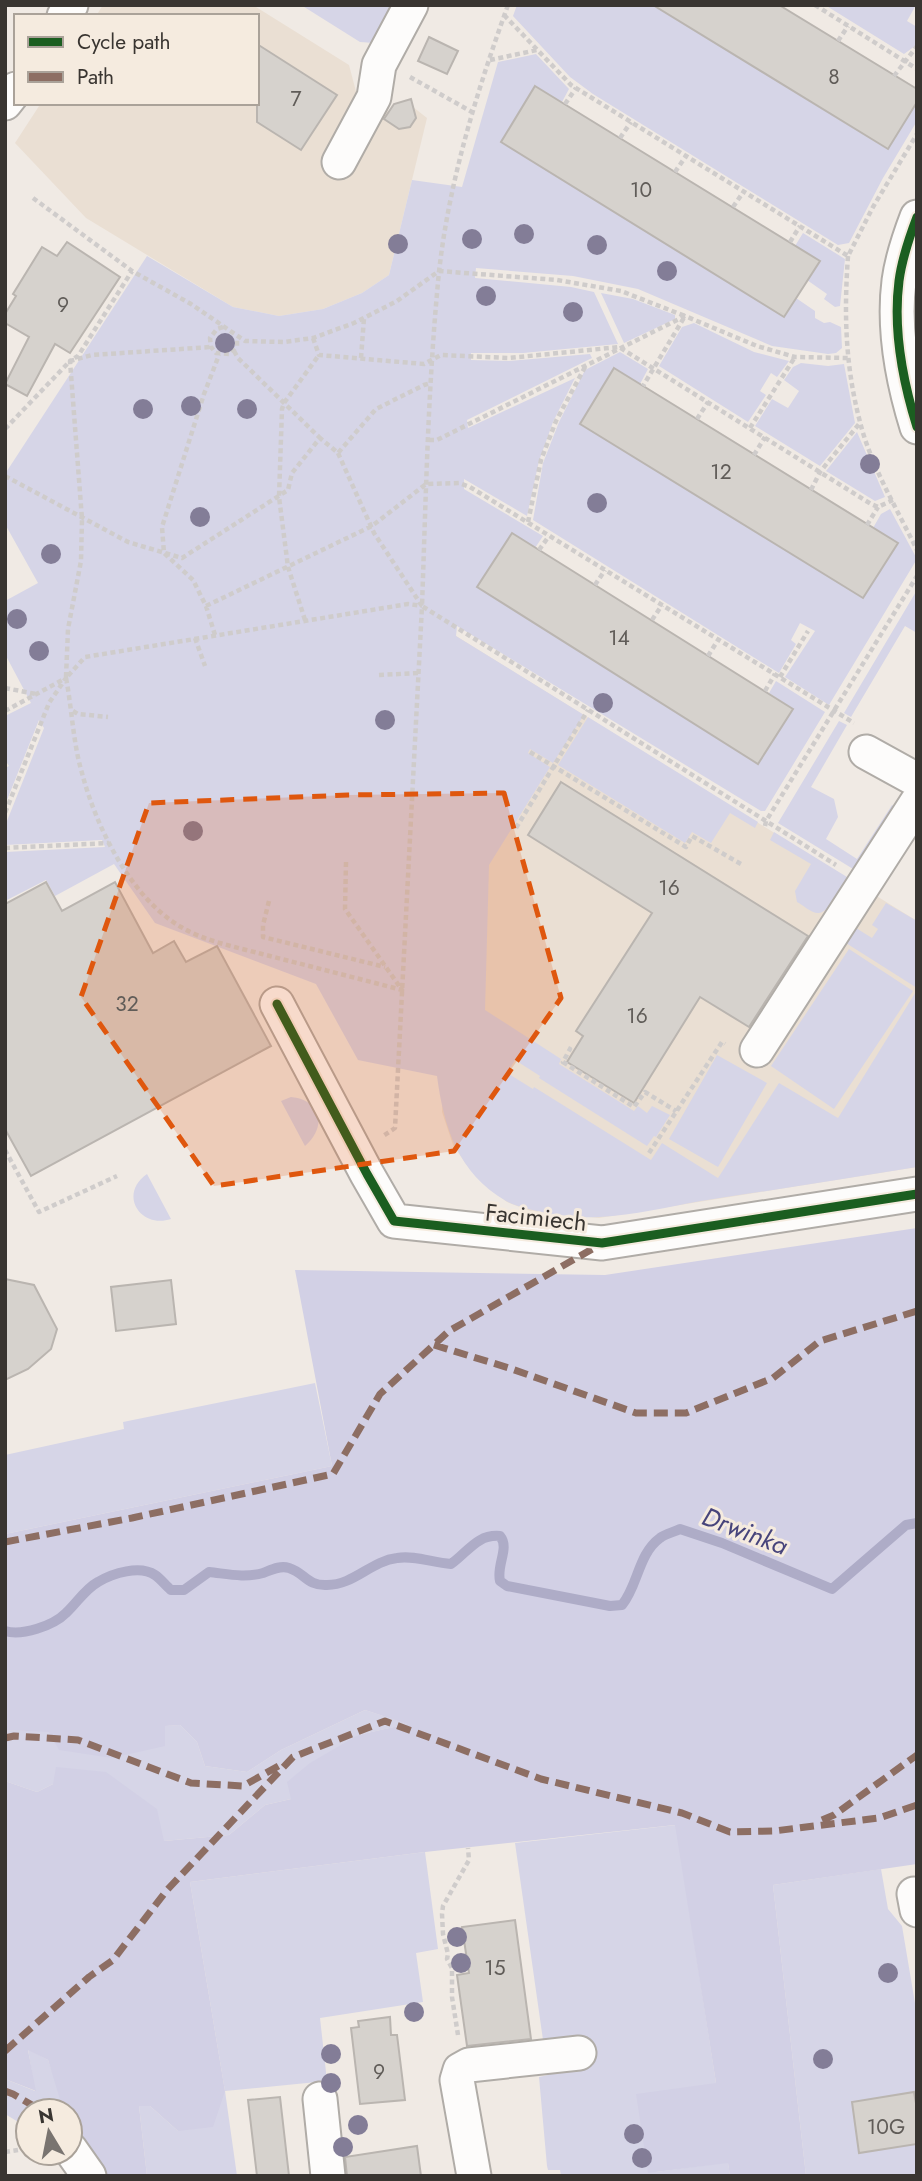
<svg xmlns="http://www.w3.org/2000/svg" width="922" height="2181" viewBox="0 0 922 2181" font-family="Jost,sans-serif">
  <style>
    .built { fill: #eadfd3 }
    .green { fill: #d6d5e7 }
    .forest { fill: #d2d0e5 }
    .lines { fill: none; stroke-linecap: round; stroke-linejoin: round }
    .stream { stroke: #aeacc7; stroke-width: 10 }
    .building { fill: #d6d2cd; stroke: #bab5b0; stroke-width: 2 }
    .minor-casing { stroke: #b0aca7; stroke-width: 37 }
    .path { stroke: #cfcccb; stroke-width: 4.5; stroke-dasharray: 5 3.5; stroke-linecap: butt }
    .minor { stroke: #fdfcfb; stroke-width: 33 }
    .quiet { stroke: #8d6e63; stroke-width: 7; stroke-dasharray: 14 7; stroke-linecap: butt }
    .cycleway-casing { stroke: #f5ebdf; stroke-width: 13 }
    .cycleway { stroke: #1b5e20; stroke-width: 9 }
    .tree { fill: #837d97 }
    .marked { fill: #df570e; fill-opacity: 0.2; stroke: #df570e; stroke-width: 5; stroke-dasharray: 14 9; stroke-linejoin: round }
    .labels { text-anchor: middle; dominant-baseline: central; stroke-width: 6; stroke-linejoin: round; paint-order: stroke }
    .number-label { font-size: 21px; fill: #605c58 }
    .street-label { font-size: 24px; fill: #393531; stroke: #f5ebdf }
    .water-label { font-size: 26px; font-style: italic; fill: #47447b; stroke: #f5ebdf }
  </style>
  <rect width="100%" height="100%" fill="#f0eae4"/>
  <path class="built" d="M103,5h150l96,60 9,34 30,-5v19l28,5 -3,-11 14,11 -38,157 -27,18 -39,16 -44,7 -46,-9 -147,-89 -71,-75 26,-40h216v-87h-161z
    M456,636l461,285v246l-318,51 -69,-7 -23,-9 -24,-19 -17,-19 -13,-19 -11,-33z"/>
  <path class="green" d="M301,5h104l-31,38 -14,-1z
    M517,5h136l234,144 30,-47v19l-34,57 -34,65 -11,2 -245,-151 -23,-17 -57,-61z
    M825,5h91l-9,16 10,6 -2,19 -11,8z
    M536,54l33,35 -7,13 -27,-16 -34,56 295,156 19,13v7l9,5 6,-1 11,5 1,21 -6,5 -8,1 -56,-8 -134,-57 -65,-13 -97,-8 -1,10 96,9 23,5 24,52 -95,9h-52v7l38,1 81,-7 2,4 -125,62 1,8 107,-50 -22,44 -14,39 -12,55 -63,-37v10l79,47 -8,12 -23,-15 -35,54 281,177 35,-55 -24,-16 7,-12 49,31 -60,99h-4l-304,-185 -1,10 128,79 -31,48 -23,-14 -2,4 22,14 -61,98 -4,145 76,49 -2,5 75,47 4,-5 9,7 5,-7 18,9 -14,22 -2,-1 -7,10 -108,-68 1,-2 -25,-16 -8,13 26,16 1,-2 117,73 11,-17 56,35 61,-95 59,35 79,-128v177c-72,12 -144,23 -216,34 -33,6 -67,14 -101,16 -22,2 -75,-5 -94,-16 -48,-28 -62,-73 -69,-125l-79,-16 -42,-76 -161,-61 -41,-59 -59,32 -9,-16 -41,21v-49l100,-5 -3,-7 -97,5v-19l39,-98 -5,-8 -34,85v-37l4,-2 -4,-6v-44l26,-13 -26,-49v-53l33,-18 -33,-59v-50l142,-218 86,51 46,9 44,-7 39,-16 27,-18 23,-95 50,7 36,-125z
    M803,233l42,26 -5,47 -5,1 -11,-8 3,-5 -20,-14 12,-19 -24,-15z
    M601,293l32,6 42,16v4l-51,24z
    M694,323l60,29 35,9 -12,16 -6,-4 -11,18 6,4 -18,27 -89,-56 23,-39z
    M620,352l28,17 -8,15 -26,-15 -34,55 283,174 35,-54 -25,-16 8,-14 9,-5 27,50 -88,146 -44,-28 30,-46 -15,-8 -9,17 5,4 -17,29 -246,-153 10,-57 16,-41 26,-52z
    M801,363l27,3 16,-2 11,59 -35,43 -65,-40 17,-27 16,9 11,-17 -15,-11 9,-13z
    M857,432l28,65 -10,4 -49,-30z
    M917,590v43l-12,-7 -54,91 -7,-4z
    M588,717l170,105 -3,6 -25,-15 -19,30 -19,-11 -7,11 -127,-78z
    M839,721l8,4 -36,62 23,12 4,18 -12,22 31,20 35,-54 6,3 -40,64 -80,-49z
    M774,832l73,45c-5,9 -18,37 -29,36 -7,0 -15,-8 -21,-11l-2,-11 16,-27 -41,-24z
    M886,903l31,18v67l-79,-50 10,-15 24,15 6,-9 -6,-4z
    M849,949l64,42 -79,118 -63,-43z
    M717,1055l50,28 -49,84 -49,-28z
    M291,1097c31,3 36,30 14,49l-24,-45z
    M147,1174l24,45c-31,10 -53,-25 -24,-45z
    M315,1383l17,83 -327,68v-79l119,-26 -1,-7z
    M365,1710l43,14 -50,11 -67,64 -26,6 -36,30 -65,6 -111,-57 -16,8 -32,-11v-51l45,1 130,-6 17,17 8,24 42,6 34,-22z
    M676,1825l40,258 -60,89 72,-10 2,14h-169l-1,-6h-12l-1,-4 -8,-89 9,-2 -33,-232z
    M425,1852l13,97 -22,4 7,49 -103,16 7,63 -102,10 12,85h-90l-8,-70h11l28,25 47,-40 -35,-209z
    M881,1869l7,40 14,17 15,89v161h-111l-33,-291z
    M28,2049l20,11 18,51h-38v21l-8,-9 -15,-9v-35l30,12z"/>
  <path class="forest" d="M917,1228v636l-144,21 33,291h-76l-2,-13 -80,10 -12,-79 80,-11 -41,-258 -250,27 -235,30 35,209 -12,36 -35,4 -28,-25h-11l8,70h-39l-38,-58v-7h-4l-4,-5 -14,-46 -20,-10 8,41 -31,-12v-298l32,11 16,-8 3,-17 50,5 51,37 7,32 65,-6 36,-30 26,-6 -4,-17 23,-19 48,-28 49,-11 -42,-14 -84,40 -34,22 -42,-6 -8,-24 -17,-17 -15,1v20l-53,12 -53,-8 -10,-18 -44,-2v-196l327,-68 -37,-196 310,5z"/>
  <g class="lines">
    <path class="stream" d="M5,1631c17,5 48,-5 61,-18 11,-10 19,-24 32,-31 15,-9 42,-17 57,-7 6,4 11,11 16,15h13l25,-18c19,2 35,6 54,1 8,-3 17,-8 26,-5 16,5 18,18 38,17 27,0 44,-24 70,-27 18,-3 36,5 54,6 17,-12 26,-30 49,-28 10,12 -4,29 0,45l7,5 103,20 12,-1c16,-19 16,-51 38,-67 5,-4 14,-6 20,-9l42,14 110,46 74,-64 11,-2"/>
  </g>
  <path class="building" d="M653,5h126l138,84v13l-29,47z
    M429,37l29,14 -11,23 -29,-13z
    M257,44l80,51 -36,55 -44,-28z
    M535,86l285,175 -36,56 -283,-175z
    M411,99l5,19 -6,9 -11,2 -15,-10 10,-15z
    M67,242l53,35 -50,76 -15,-9 -28,52 -22,-12 24,-47 -24,-14v-9l11,-18 -3,-2 29,-47 15,9z
    M614,368l284,175 -35,55 -283,-174z
    M512,533l281,176 -35,55 -281,-177z
    M561,782l247,154 -59,91 -49,-30 -66,106 -67,-41 16,-26 -7,-5 76,-118 -124,-78z
    M46,882l16,29 53,-29 38,71 21,-12 12,21 31,-16 54,100 -240,130 -26,-47v-225z
    M5,1279l29,6 23,44 -6,20 -23,20 -23,11z
    M171,1280l5,44 -60,7 -5,-44z
    M515,1920l16,119 -64,7 -10,-71 12,-2 -7,-46z
    M390,2017l1,18h6l8,65 -45,4 -9,-76 8,-1 -1,-6z
    M914,2092l3,17v35l-58,9 -7,-51z
    M280,2097l9,79h-32l-9,-76z
    M417,2146l4,30h-74l-2,-19z"/>
  <g class="lines">
    <g class="minor-casing">
      <path id="minor" d="M64,16l7,-11
        M5,103l11,-14
        M339,162l35,-65 5,-32 32,-60
        M917,217c-8,21 -15,41 -18,64 -6,47 4,101 18,146
        M866,752l51,28
        M277,1004l90,170 27,47 208,22 315,-49
        M757,1050l160,-248
        M914,1894l3,16
        M320,2099l8,77
        M70,2149l19,27
        M474,2176l-17,-96 3,-10 9,-5 110,-12"/>
    </g>
    <path class="path" d="M508,5c-31,86 -59,176 -69,267 -11,111 -13,223 -17,334l344,215 151,-245
      M815,5l102,64
      M781,6v-1
      M504,15l67,70 277,171 25,-49 44,-73
      M838,41l10,-15
      M490,60l47,-10
      M894,76l23,-30
      M410,77l62,35
      M565,104l11,-16
      M620,138l11,-16
      M675,172l11,-16
      M33,198l99,73 59,33 54,37 39,1 29,-4 41,-15 43,-22 42,-30 118,9 64,11 64,25 -42,70
      M733,207l11,-16
      M790,242l10,-16
      M848,256c-4,57 -3,109 12,166 11,44 37,87 57,128
      M223,327l-6,2 -7,9 1,9 5,6 14,1 7,-8v-8
      M313,338l6,17 105,9 17,-9 68,3 110,-11 252,157 7,3 15,-7
      M234,351l4,7 82,80
      M361,358l3,-40
      M697,419l11,-17
      M750,428l45,-71
      M5,429l65,-68 22,-6 119,-8
      M429,440h8l248,-124 72,30 38,11 53,1
      M338,453l36,80 48,73 -27,522 -12,8
      M754,455l11,-18
      M5,476l123,66 54,16 106,-68 4,-17 28,-35 18,15 38,-44 48,-24 7,-2
      M811,490l9,-18 39,-48
      M528,522l13,-62 15,-39 29,-54
      M867,525l11,-18
      M539,550l10,-14
      M595,585l10,-15
      M206,606l166,-80 54,-42 33,-1 11,4 384,236
      M305,620l-17,-53 -9,-70 3,-88 2,-6 35,-48
      M652,620l10,-15
      M215,635l-9,-29 -13,-26 -29,-27 -2,-26 42,-133 15,-39
      M195,638l10,28
      M708,656l10,-16
      M379,675l39,-2
      M66,677l2,-48 13,-68 1,-42 -12,-158 8,-5 54,-85
      M780,677l28,-46
      M5,688l31,6
      M765,691l10,-17
      M5,711l61,-33 -17,25 -44,110
      M73,711l5,3 30,3
      M530,752l156,95 6,-11 49,28
      M765,826l1,-5 70,44
      M516,828l72,-118
      M5,848l104,-5
      M346,862l-1,47 57,81c-46,-12 -93,-24 -140,-36 -26,-7 -58,-13 -81,-27 -50,-29 -85,-100 -99,-154 -9,-30 -10,-64 -16,-95l19,-21 323,-53 14,2
      M269,901l-6,24v12l122,30
      M568,1048l2,1 -7,13 71,45 11,-15 31,19
      M5,1150l34,62 78,-36
      M649,1153l73,-111 3,2
      M458,2035l-6,-38v-29l-5,-9 1,-5 -5,-20 -1,-20 1,-8 26,-46 -1,-12
      M5,2152l13,-2"/>
    <use href="#minor" class="minor"/>
    <path class="quiet" d="M434,1345l75,23 127,45h50l87,-35 47,-37 97,-30
      M5,1542l127,-24 201,-44 47,-80 69,-63 152,-87
      M5,1738l9,-2 64,4 113,43 52,3 39,-22
      M822,1820l12,-5 83,-60
      M5,2051l84,-74 24,-17 54,-70 126,-133 92,-36 156,58 141,34 48,19 44,-1 105,-13 38,-13
      M5,2091l8,3 29,17"/>
    <g class="cycleway-casing">
      <path id="cycleway" d="M917,217c-8,21 -15,41 -18,64 -6,47 4,101 18,146
        M277,1004l90,170 27,47 208,22 315,-49"/>
    </g>
    <use href="#cycleway" class="cycleway"/>
  </g>
  <g class="tree">
    <circle cx="524" cy="234" r="10"/>
    <circle cx="472" cy="239" r="10"/>
    <circle cx="398" cy="244" r="10"/>
    <circle cx="597" cy="245" r="10"/>
    <circle cx="667" cy="271" r="10"/>
    <circle cx="486" cy="296" r="10"/>
    <circle cx="573" cy="312" r="10"/>
    <circle cx="225" cy="343" r="10"/>
    <circle cx="191" cy="406" r="10"/>
    <circle cx="143" cy="409" r="10"/>
    <circle cx="247" cy="409" r="10"/>
    <circle cx="870" cy="464" r="10"/>
    <circle cx="597" cy="503" r="10"/>
    <circle cx="200" cy="517" r="10"/>
    <circle cx="51" cy="554" r="10"/>
    <circle cx="17" cy="619" r="10"/>
    <circle cx="39" cy="651" r="10"/>
    <circle cx="603" cy="703" r="10"/>
    <circle cx="385" cy="720" r="10"/>
    <circle cx="193" cy="831" r="10"/>
    <circle cx="457" cy="1937" r="10"/>
    <circle cx="461" cy="1963" r="10"/>
    <circle cx="888" cy="1973" r="10"/>
    <circle cx="414" cy="2012" r="10"/>
    <circle cx="331" cy="2054" r="10"/>
    <circle cx="823" cy="2059" r="10"/>
    <circle cx="331" cy="2083" r="10"/>
    <circle cx="358" cy="2125" r="10"/>
    <circle cx="634" cy="2134" r="10"/>
    <circle cx="343" cy="2147" r="10"/>
    <circle cx="642" cy="2158" r="10"/>
  </g>
  <path class="marked" d="M504,793l57,205 -107,153 -240,35 -133,-189 68,-194 199,-8z"/>
  <g class="labels">
    <g class="number-label">
      <text x="834" y="77">8</text>
      <text x="296" y="99">7</text>
      <text x="641" y="190">10</text>
      <text x="63" y="305">9</text>
      <text x="721" y="472">12</text>
      <text x="619" y="638">14</text>
      <text x="669" y="888">16</text>
      <text x="127" y="1004">32</text>
      <text x="637" y="1016">16</text>
      <text x="495" y="1968">15</text>
      <text x="379" y="2072">9</text>
      <text x="886" y="2127">10G</text>
    </g>
    <g class="street-label">
      <text transform="translate(536 1217) rotate(6)">Facimiech</text>
    </g>
    <g class="water-label">
      <text transform="translate(745 1531) rotate(21)">Drwinka</text>
    </g>
  </g>
  <rect width="922" height="2181" fill="none" stroke="#393531" stroke-width="14"/>
  <rect x="14" y="14" width="245" height="91" fill="#f5ebdf" stroke="#aaa299" stroke-width="2"/>
  <rect x="28" y="37" width="35" height="10" fill="#1b5e20" stroke="#aaa299" stroke-width="2"/>
  <text x="77" y="49" font-size="21" fill="#393531">Cycle path</text>
  <rect x="28" y="72" width="35" height="10" fill="#8d6e63" stroke="#aaa299" stroke-width="2"/>
  <text x="77" y="84" font-size="21" fill="#393531">Path</text>
  <g transform="translate(49 2132) rotate(350)"><circle r="33" fill="#f5ebdf" stroke="#aaa299" stroke-width="2"/>
  <path d="M0-5L12 26L0 18L-12 26Z" fill="#797470"/>
  <text y="-10" font-size="19" font-weight="bold" text-anchor="middle" fill="#393531">N</text>
  </g>
</svg>
